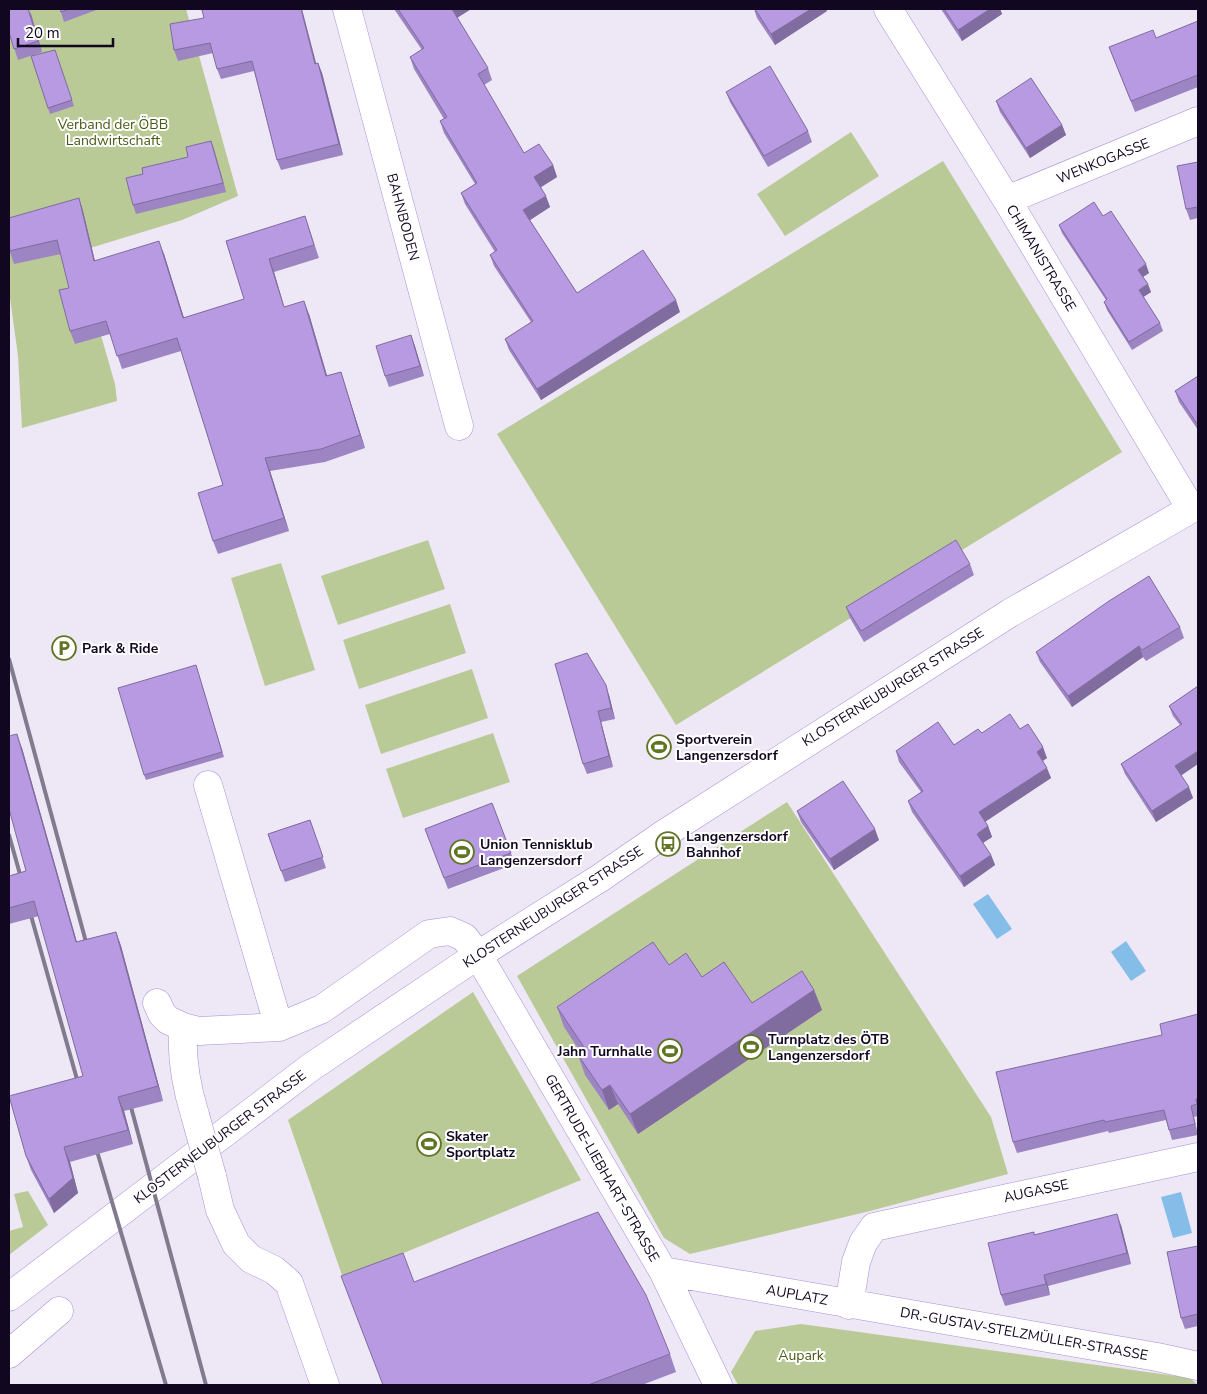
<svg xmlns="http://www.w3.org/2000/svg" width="1207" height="1394" viewBox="0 0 1207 1394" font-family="'Nunito Sans',sans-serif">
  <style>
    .green { fill: #b9ca97 }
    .water { fill: #85bde9 }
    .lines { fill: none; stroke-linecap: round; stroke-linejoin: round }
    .minor-casing { stroke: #aa8dd4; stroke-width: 29 }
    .minor { stroke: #fff; stroke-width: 28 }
    .rail { stroke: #827a8e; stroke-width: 4 }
    .minor-bridge-casing { stroke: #aa8dd4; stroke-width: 29; stroke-linecap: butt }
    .minor-bridge { stroke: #fff; stroke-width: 28 }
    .wall { fill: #9d84c2 }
    .shaded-wall { fill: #806c9e }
    .building { fill: #b79ae2; stroke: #806c9e }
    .labels { text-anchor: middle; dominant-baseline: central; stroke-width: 4; stroke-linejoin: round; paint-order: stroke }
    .park-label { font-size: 14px; fill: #495a16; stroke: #fff }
    .street-label { font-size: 14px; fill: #120720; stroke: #fff }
    .poi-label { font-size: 14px; font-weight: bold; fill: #120720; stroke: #fff; text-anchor: start }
  </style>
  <rect width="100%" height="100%" fill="#ede7f6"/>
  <path class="green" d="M9,9h177l52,187 -56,24 -105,32 38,132 2,17 -95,27 -4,-72 -9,-65z
    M851,132l28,44 -94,60 -28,-42z
    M943,161l179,291 -446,273 -179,-291z
    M428,540l17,49 -107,36 -17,-49z
    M281,563l34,107 -50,16 -34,-108z
    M450,604l16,49 -107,36 -16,-49z
    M472,669l16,49 -107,36 -16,-49z
    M493,733l17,49 -107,36 -17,-49z
    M787,802l204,315 17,57 -138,37 -180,43 -26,-16 -147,-262z
    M473,992l108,188 -238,98 -55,-158z
    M28,1191l20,34 -39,30v-24l14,-4 -9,-33z
    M801,1324l389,54 8,7h-460l-7,-13 24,-41z"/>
  <path class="water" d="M988,894l24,35 -15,10 -24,-35z
    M1126,941l20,30 -15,10 -20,-29z
    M1181,1192l11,41 -19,5 -12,-41z"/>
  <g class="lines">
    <g class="minor-casing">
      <path id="minor" d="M347,9l112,417
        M888,9l119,191 184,309
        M1007,200l191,-79
        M208,785l71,242
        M157,1003l5,11 6,6 15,7 16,4 80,-4 43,-18 107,-75 21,-3 14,6 14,18 185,316 55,114
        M183,1027c-2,31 3,59 12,88
        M212,1176l8,34 16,34 15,15 23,11 15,13 36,102
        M663,1271l494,86 41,9
        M9,1297l302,-230 167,-112 122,-77 64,-44 346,-221 188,-108
        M849,1305l7,-43 7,-19 11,-16 324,-70
        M9,1354l50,-43"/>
    </g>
    <use href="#minor" class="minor"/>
    <path class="rail" d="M9,659l80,294
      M9,835l14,50
      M28,905l52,185
      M128,1096l78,289
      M94,1141l72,244"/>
    <g class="minor-bridge-casing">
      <path id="minor-bridge" d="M195,1115l17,61"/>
    </g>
    <use href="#minor-bridge" class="minor-bridge"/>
  </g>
  <path class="wall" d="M60,9h39l-35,13z
    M394,9h77l-14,9 31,50 4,12 -8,5 40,68 29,12 4,12 -16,10 9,20 -20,13 47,73 103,19 -139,88 -32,-50 -4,-11 26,-17 -37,-56 -4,-11 5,-3 -30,-48 -4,-11 14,-9 -31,-51 -4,-12 4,-2 -30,-50 -4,-12 12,-7z
    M754,9h72l1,2 -52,34 -18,-27z
    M941,9h59l2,5 -40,27z
    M31,14l11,38 -24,8 -9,-28z
    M1198,21v66l-63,25 -26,-65 47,-9z
    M170,24l146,40 2,-1 4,10 21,82 -62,15 -4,-10 -23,-89 -33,8 -4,-10 -4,-16 -35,8 -4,-11z
    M55,50l19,56 -24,8 -19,-58z
    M726,92l82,39 4,11 -44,25 -38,-65z
    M996,101l66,24 4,10 -36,23 -30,-46z
    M211,141l15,51 -90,22 -3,-9 10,-31 45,-17z
    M1198,162v56l-8,2 -4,-11z
    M79,198l4,13 12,50 69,-7 20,64 60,-19 -18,-58 79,-25 14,42 -45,14 10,35 25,7 18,62 14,-4 24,76 -40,14 -55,9 19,60 -71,23 -5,-13 10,-56 -42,-134 -59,18 -12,-35 -35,10 -5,-13 -1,-43 -8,-34 -47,10 -5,-15z
    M1103,216l46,57 -6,4 8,15 -8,5 17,26 3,8 -31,19 -25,-40 -3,-8 2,-2 -44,-67 -3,-8z
    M411,335l13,41 -35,11 -4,-11z
    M1198,376v54l-19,-28 -4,-11z
    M970,564l4,11 -110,67 -14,-24 -4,-11z
    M1180,627l4,11 -38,23 -3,-4 -71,50 -32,-45 -4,-10z
    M555,664l54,31 6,24 -14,3 12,45 -26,7 -4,-10z
    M196,665l28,92 -78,23 -2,-5z
    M1198,686l-17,89 12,23 -37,24 -31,-48 -4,-10 59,-39 -7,-9 -4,-10z
    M1020,729l27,29 -4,3 8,17 -66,44 3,4 4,11 -9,6 8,12 4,10 -31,22 -52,-75 -4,-11 13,-9 -22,-30 -3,-11 58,-6z
    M22,748l55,194 39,-10 5,14 42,155 -39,10 9,33 -63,18 8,31 -24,20 -23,-43 -5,-14 57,-80 -44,-160 -30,8v-48l17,-5z
    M492,803l23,61 -67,25 -23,-60z
    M797,811l82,29 -45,30 -33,-48z
    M310,820l16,48 -41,14 -17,-48z
    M669,965l33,12 50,26 62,-13 8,20 -184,124 -20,-30 -9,6 -24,-35 -7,-20 3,-2 -17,-26 -7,-20z
    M1198,1014v102l-4,1 4,18 -26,5 -6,-20 -57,13 -1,-2 -91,22 -4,-11 149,-107z
    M1121,1225l10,39 -83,22 2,9 -45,11 -4,-11 34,-60z
    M1198,1246v80l-13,3 -4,-11z
    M414,1282l256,72 6,18 -34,13h-259z"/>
  <path class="shaded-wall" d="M29,9l2,5 11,38 -4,-11z
    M301,9h1l17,65 -4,-10z
    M451,9h20l-16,10z
    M811,9h15l1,2 -52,34 -4,-11z
    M990,9h10l2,5 -40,27 -4,-11z
    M318,63l4,10 21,82 -4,-11z
    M1062,125l4,10 -36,23 -4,-10z
    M211,141l3,8 12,43 -3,-9z
    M553,165l4,12 -19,12 -4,-12z
    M546,196l4,11 -23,15 -4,-12z
    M79,198l4,13 15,63 -4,-13z
    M159,241l5,13 24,77 -5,-13z
    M269,259l5,13 14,48 -4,-13z
    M1146,264l3,9 -8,5 -3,-8z
    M1148,284l3,8 -9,6 -3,-8z
    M676,300l4,12 -139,88 -4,-11z
    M304,301l5,13 22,75 -5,-13z
    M411,335l4,11 9,30 -4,-10z
    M341,372l4,13 20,63 -5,-13z
    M265,458l5,13 19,60 -5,-13z
    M1139,646l4,11 -71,50 -4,-11z
    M606,685l3,10 6,24 -4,-11z
    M598,711l3,11 12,45 -4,-11z
    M17,734l5,14 59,209 -5,-15z
    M1043,747l4,11 -7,4 -3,-10z
    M1198,751v13l-19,13 -4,-11z
    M1047,768l4,10 -68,45 -4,-11z
    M1189,787l4,11 -37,24 -4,-11z
    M988,826l4,11 -11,7 -4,-10z
    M875,829l4,11 -45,30 -4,-11z
    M991,855l4,10 -31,22 -4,-11z
    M116,932l5,14 42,155 -5,-15z
    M814,990l8,20 -184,124 -8,-20z
    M610,1085l8,19 -9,6 -7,-20z
    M118,1097l6,14 9,33 -5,-14z
    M64,1147l6,15 8,31 -24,20 -5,-14z
    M1117,1214l4,11 10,39 -4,-11z
    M1044,1275l4,11 2,9 -4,-11z"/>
  <path class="building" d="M12,9h16l10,32 -24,8 -5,-17v-22z
    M60,9h9l-8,3z
    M207,9h94l14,55 3,-1 21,81 -62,16 -25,-99 -35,8 -7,-26 -36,7 -4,-26 34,-6 -2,-8z
    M398,9h54l36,59 -10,6 46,79 15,-9 14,21 -19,12 12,19 -23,14 54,83 66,-43 33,50 -139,89 -32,-50 28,-18 -43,-66 7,-5 -36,-57 16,-10 -37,-62 7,-4 -37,-60 14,-9z
    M755,9h56l-40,25z
    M944,9h46l-32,21z
    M1198,21v54l-67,26 -22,-54 44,-17 3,8z
    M55,50l17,50 -24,8 -17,-52z
    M770,66l38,65 -44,25 -38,-64z
    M1031,78l31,47 -36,23 -30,-47z
    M211,141l12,42 -90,22 -7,-27 17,-4 -1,-6 46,-11 -2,-10z
    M1198,162v45l-12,2 -9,-43z
    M79,198l15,63 65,-20 24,77 61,-19 -18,-58 79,-25 9,29 -45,14 15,48 20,-6 22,75 15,-4 19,63 -39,14 -56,9 19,60 -71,23 -15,-48 25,-8 -46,-147 -60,18 -11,-35 -36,10 -11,-41 10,-2 -12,-48 -48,11v-33z
    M1094,202l9,14 8,-5 35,53 -8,6 10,14 -9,6 21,33 -31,19 -25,-40 3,-3 -48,-74z
    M411,335l9,31 -35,10 -9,-30z
    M1198,376v49l-23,-34z
    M956,540l14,24 -109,67 -15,-24z
    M1149,576l31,51 -38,23 -3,-4 -71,50 -32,-44 73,-51z
    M587,653l19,32 5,23 -13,3 11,45 -26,8 -28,-100z
    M196,665l26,87 -78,23 -26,-87z
    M1198,686v65l-23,15 14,21 -37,24 -31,-47 61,-40 -13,-18z
    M1010,714l10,15 8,-5 15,23 -6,5 10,16 -68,44 9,14 -11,8 14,21 -31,21 -52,-75 15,-10 -27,-40 42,-29 16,23 24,-16 4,4z
    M17,734l59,208 40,-10 42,154 -40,11 10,33 -64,17 9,31 -24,21 -23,-43 -17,-60 74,-20 -49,-175 -25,7v-32l17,-5 -17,-62v-73z
    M843,781l32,48 -45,30 -33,-48z
    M492,803l19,50 -67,25 -19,-49z
    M310,820l13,37 -42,14 -13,-37z
    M653,942l16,23 17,-12 16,24 22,-15 28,41 50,-32 12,19 -184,124 -20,-29 -8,5 -24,-35 8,-5 -29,-43z
    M1198,1014v85h-2l1,5 -6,2 4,18 -26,6 -5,-20 -59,12 -1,-2 -91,22 -17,-70 166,-37 -2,-11z
    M598,1212l48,83 24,59 -82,31h-205l-42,-109 62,-23 11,29z
    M1117,1214l10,39 -83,22 2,9 -45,11 -13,-52 46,-11v3z
    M1198,1246v68l-17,4 -14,-66z"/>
  <defs>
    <g id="parking-ring" transform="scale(1.25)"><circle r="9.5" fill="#fff" stroke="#607424" stroke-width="1.5"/><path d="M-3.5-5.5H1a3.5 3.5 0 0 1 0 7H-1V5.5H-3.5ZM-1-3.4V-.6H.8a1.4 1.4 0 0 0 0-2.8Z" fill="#607424"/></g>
    <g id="stadium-ring" transform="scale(1.25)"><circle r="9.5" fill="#fff" stroke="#607424" stroke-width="1.5"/><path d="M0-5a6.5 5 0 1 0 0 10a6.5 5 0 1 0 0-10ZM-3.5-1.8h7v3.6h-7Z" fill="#607424"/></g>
    <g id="bus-ring" transform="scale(1.25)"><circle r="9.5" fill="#fff" stroke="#607424" stroke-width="1.5"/><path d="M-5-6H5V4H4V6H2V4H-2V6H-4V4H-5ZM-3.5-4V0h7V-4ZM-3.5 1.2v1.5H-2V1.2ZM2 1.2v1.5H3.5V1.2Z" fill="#607424"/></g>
  </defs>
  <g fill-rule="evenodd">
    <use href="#parking-ring" x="64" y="648"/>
    <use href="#stadium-ring" x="659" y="747"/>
    <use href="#bus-ring" x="668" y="844"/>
    <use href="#stadium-ring" x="462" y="852"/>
    <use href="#stadium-ring" x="751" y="1047"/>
    <use href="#stadium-ring" x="670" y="1051"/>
    <use href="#stadium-ring" x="429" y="1144"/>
  </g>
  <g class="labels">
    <g class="park-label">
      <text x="113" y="124">Verband der ÖBB<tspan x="113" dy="16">Landwirtschaft</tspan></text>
      <text x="801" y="1355">Aupark</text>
    </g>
    <g class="street-label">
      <text transform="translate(1103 161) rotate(-22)">WENKOGASSE</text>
      <text transform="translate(403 217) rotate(75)">BAHNBODEN</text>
      <text transform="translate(1041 258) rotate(59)">CHIMANISTRASSE</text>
      <text transform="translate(893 687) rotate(-32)">KLOSTERNEUBURGER STRASSE</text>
      <text transform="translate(553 907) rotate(-33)">KLOSTERNEUBURGER STRASSE</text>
      <text transform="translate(220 1137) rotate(-37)">KLOSTERNEUBURGER STRASSE</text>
      <text transform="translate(602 1168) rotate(60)">GERTRUDE-LIEBHART-STRASSE</text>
      <text transform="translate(1036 1191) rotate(-12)">AUGASSE</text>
      <text transform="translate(797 1295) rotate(10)">AUPLATZ</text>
      <text transform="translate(1024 1334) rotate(10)">DR.-GUSTAV-STELZMÜLLER-STRASSE</text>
    </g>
    <g class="poi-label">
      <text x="82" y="648">Park &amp; Ride</text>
      <text x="676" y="739">Sportverein<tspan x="676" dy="16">Langenzersdorf</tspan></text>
      <text x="686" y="836">Langenzersdorf<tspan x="686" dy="16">Bahnhof</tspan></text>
      <text x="480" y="844">Union Tennisklub<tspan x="480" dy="16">Langenzersdorf</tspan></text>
      <text x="768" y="1039">Turnplatz des ÖTB<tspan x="768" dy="16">Langenzersdorf</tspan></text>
      <text x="652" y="1051" text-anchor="end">Jahn Turnhalle</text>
      <text x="446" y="1136">Skater<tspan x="446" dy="16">Sportplatz</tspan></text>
    </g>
  </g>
  <rect width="1207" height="1394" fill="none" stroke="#120720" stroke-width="20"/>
  <path d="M18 38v8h95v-8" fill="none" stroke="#120720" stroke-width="2.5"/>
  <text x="25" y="38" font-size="15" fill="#120720" stroke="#ffffff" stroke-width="4" paint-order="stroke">20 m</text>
</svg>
